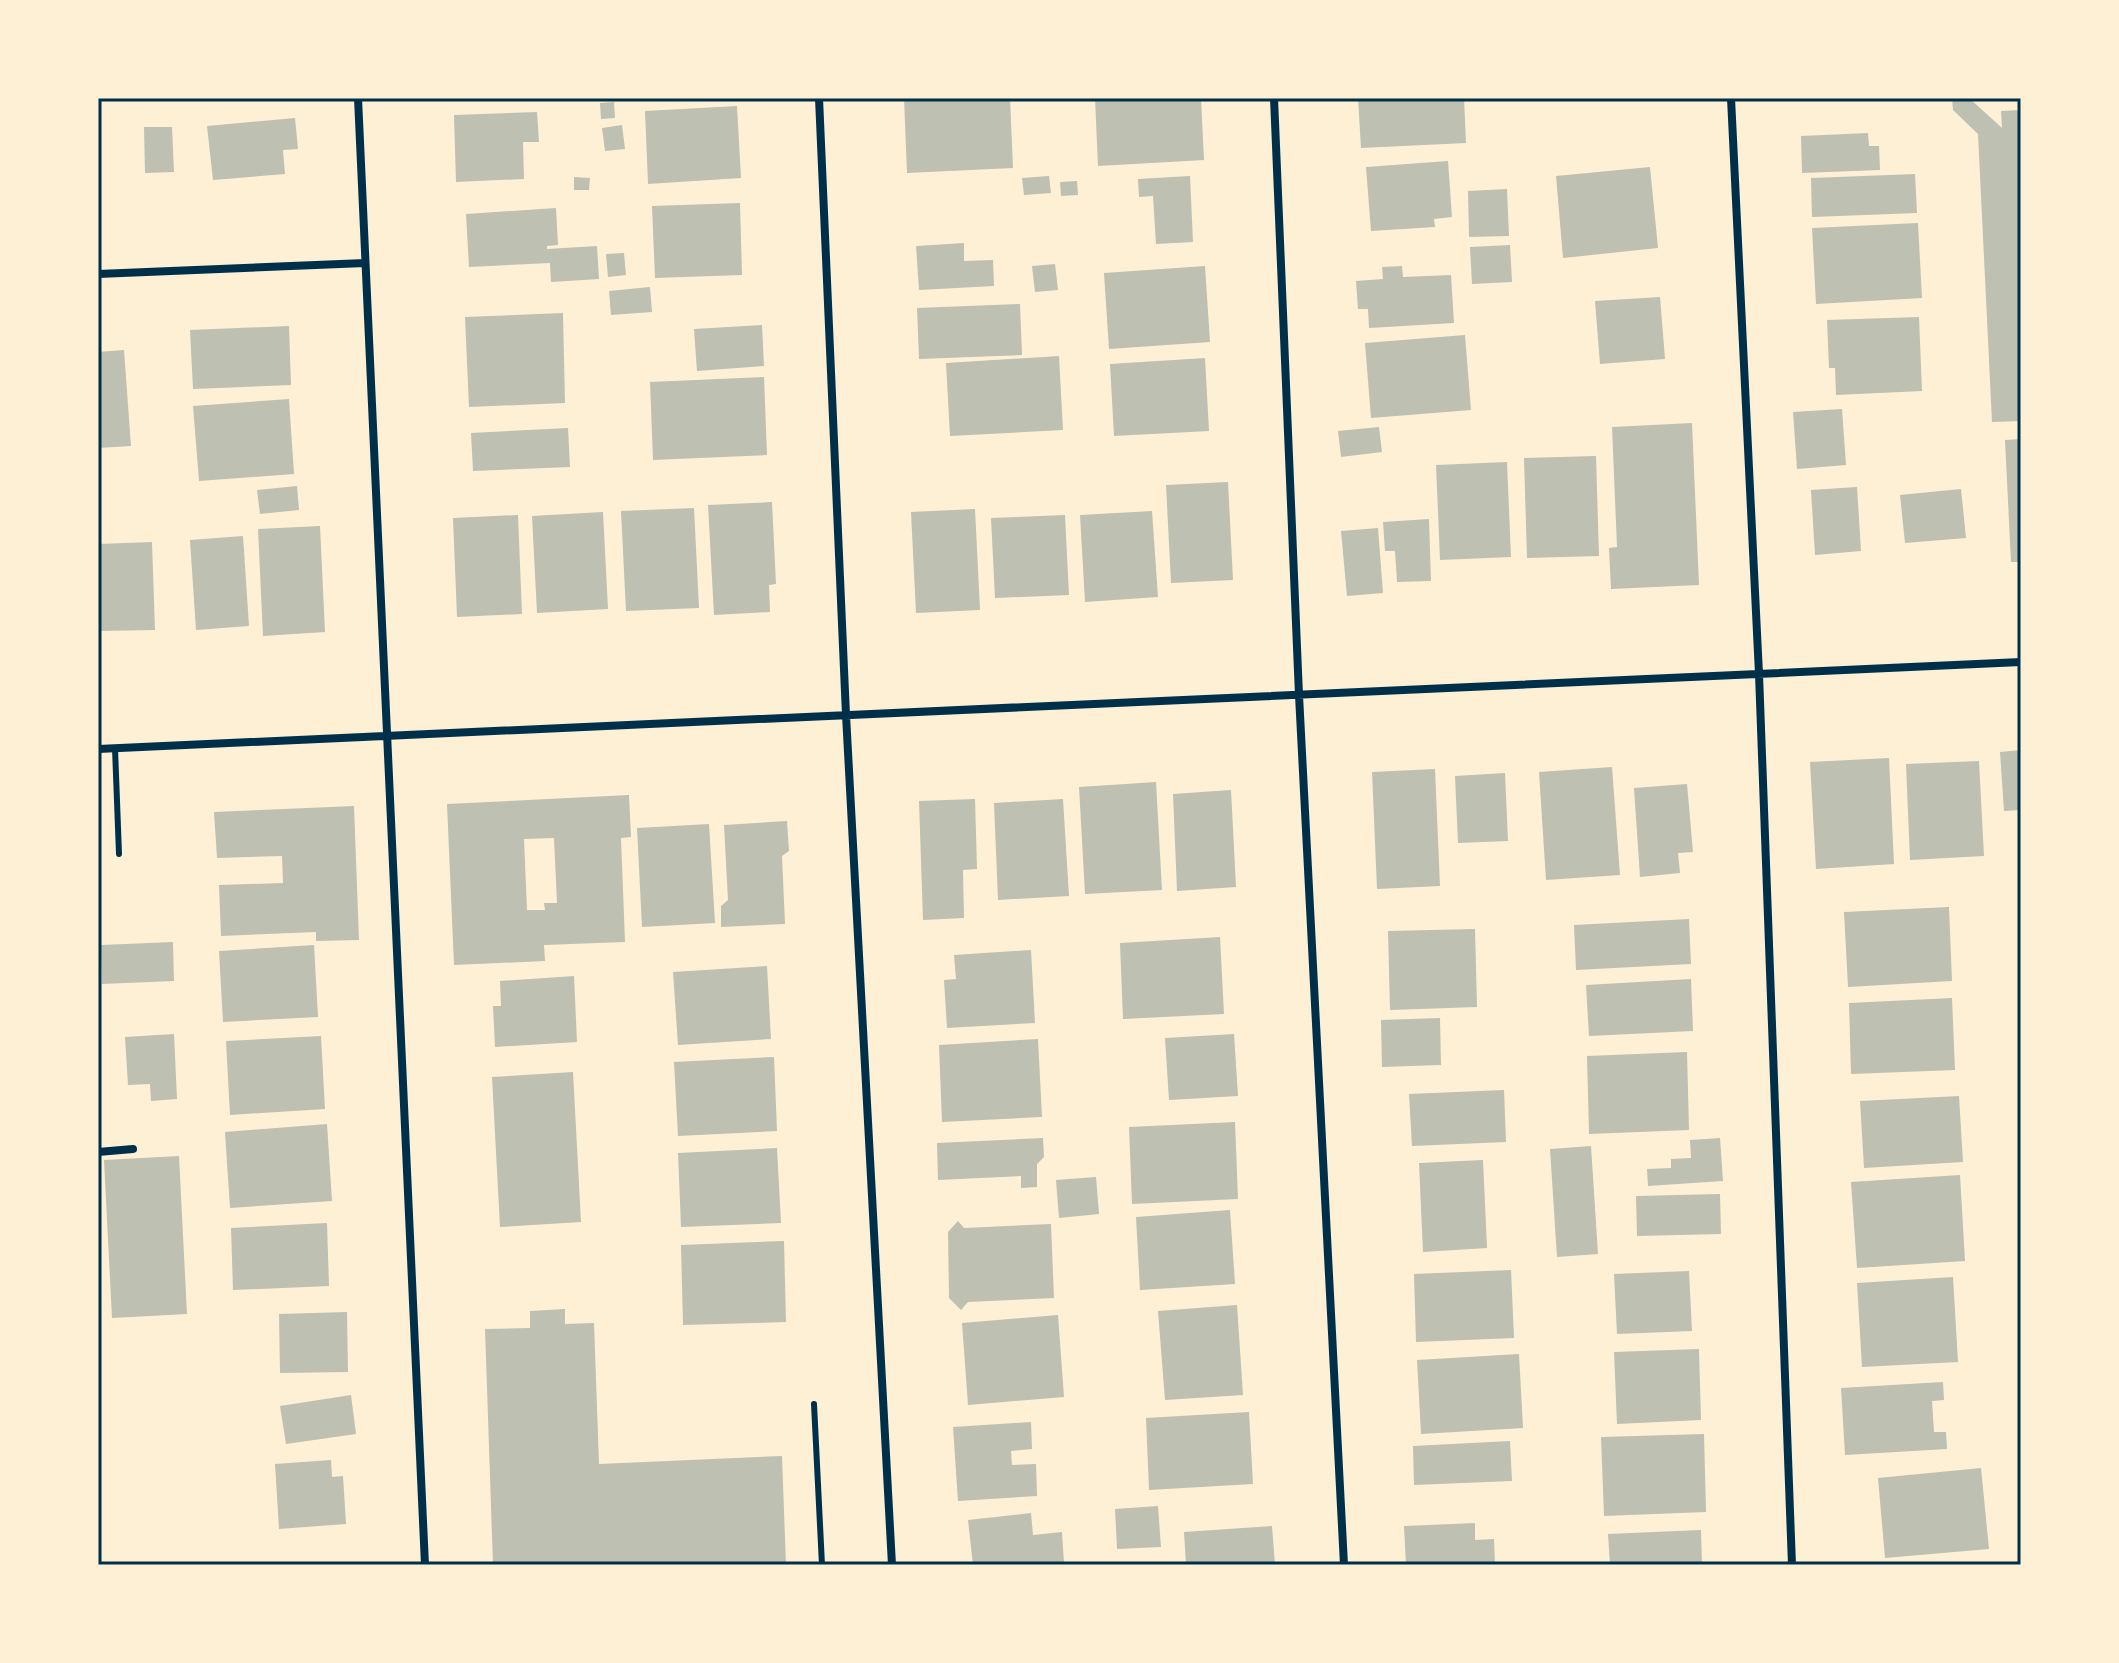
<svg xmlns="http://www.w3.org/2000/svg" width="2119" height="1663" viewBox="0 0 2119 1663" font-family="'Asap Condensed',sans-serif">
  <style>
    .building { fill: #bec0b2; fill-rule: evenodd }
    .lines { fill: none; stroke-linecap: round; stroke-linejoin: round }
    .service { stroke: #003049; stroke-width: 6 }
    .minor { stroke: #003049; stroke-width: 8 }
    .neatline { fill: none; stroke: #003049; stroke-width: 3 }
  </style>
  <rect width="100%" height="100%" fill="#fdf0d5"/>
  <path class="building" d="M904,98h106l3,70 -106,5z
    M1095,98h106l3,62 -106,6z
    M1358,98h106l2,45 -105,5z
    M1952,98h17l33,30 -1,-17 20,-1v311l-29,1 -14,-288 -25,-24z
    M614,102l1,16 -14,1 -1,-16z
    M737,106l4,72 -93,6 -3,-73z
    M537,112l2,30h-16l1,37 -68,3 -2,-67z
    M295,118l3,31 -15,1 2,24 -72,6 -6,-54z
    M622,125l3,24 -20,2 -3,-23z
    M144,127h28l2,45 -29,1z
    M1868,133l1,13h10l1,24 -78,3 -1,-37z
    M1448,161l4,56 -18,2 1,8 -64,4 -5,-64z
    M1650,167l8,81 -95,10 -7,-82z
    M1915,174l2,39 -105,4 -1,-39z
    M1049,176l2,17 -27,2 -2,-17z
    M1190,176l3,66 -37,2 -3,-48 -14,1 -1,-18z
    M574,177l16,1 -1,12h-15z
    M1077,181l1,14 -17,1 -1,-14z
    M1507,189l2,47 -40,1 -1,-46z
    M740,203l2,72 -87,3 -3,-72z
    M556,208l2,37 -11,1v3l50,-3 2,33 -48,3 -1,-19 -81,4 -3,-53z
    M1918,223l4,75 -106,6 -4,-76z
    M964,243v18l29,-1 1,26 -75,4 -3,-44z
    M1510,245l2,37 -40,2 -2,-37z
    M624,253l2,22 -18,2 -2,-23z
    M1055,264l3,26 -23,2 -3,-26z
    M1205,266l5,76 -101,7 -5,-76z
    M1402,266l1,11 48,-2 3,48 -85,5 -1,-19h-10l-2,-28 27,-2 -1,-12z
    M650,287l2,25 -41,3 -2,-24z
    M1660,297l5,62 -65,5 -5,-63z
    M1020,304l2,51 -103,4 -2,-51z
    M563,313l2,90 -96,4 -4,-90z
    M1919,317l3,74 -86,4 -1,-27h-6l-2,-48z
    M762,325l2,41 -67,5 -3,-42z
    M289,326l2,59 -98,4 -3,-59z
    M1465,335l6,75 -100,8 -6,-75z
    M124,350l7,96 -33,2v-96z
    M1059,356l4,74 -113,6 -4,-73z
    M1205,358l4,73 -95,5 -4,-72z
    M764,377l3,78 -114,5 -3,-78z
    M289,399l5,75 -95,7 -6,-75z
    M1842,409l4,56 -49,4 -4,-57z
    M1692,423l7,162 -88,4 -2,-41 8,-1 -5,-120z
    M1379,427l3,25 -41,5 -3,-26z
    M568,428l2,39 -97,4 -2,-38z
    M2021,439v123h-10l-6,-122z
    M1596,456l3,100 -72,2 -3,-100z
    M1507,462l4,95 -71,3 -4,-95z
    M1228,482l5,98 -62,3 -5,-98z
    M297,486l2,24 -39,4 -3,-24z
    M1857,487l4,64 -46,4 -4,-65z
    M1961,489l5,49 -61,5 -5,-48z
    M772,502l4,82 -7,1 1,27 -56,3 -6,-110z
    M694,508l5,100 -73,3 -5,-100z
    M975,509l5,101 -64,3 -5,-101z
    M1152,511l6,86 -73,5 -5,-87z
    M603,512l5,97 -71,4 -5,-97z
    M518,515l4,99 -65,3 -4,-99z
    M1065,515l4,80 -74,3 -4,-80z
    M1429,519l2,62 -34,1 -2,-31h-10l-2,-29z
    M320,526l5,106 -62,4 -5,-107z
    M1378,528l5,65 -36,3 -6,-65z
    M243,536l6,90 -53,4 -6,-90z
    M152,542l3,88 -57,1v-87z
    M2021,750v60l-17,1 -4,-59z
    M1889,758l5,106 -78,5 -6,-107z
    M1979,761l5,95 -74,4 -4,-96z
    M1612,767l8,108 -74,5 -7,-108z
    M1435,769l5,117 -63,3 -5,-117z
    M1505,773l3,68 -50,2 -3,-67z
    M1156,782l6,108 -77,4 -6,-107z
    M1687,784l6,68 -15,1 2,20 -40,4 -6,-89z
    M1231,790l5,97 -59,4 -4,-97z
    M629,795l2,42 -10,1 4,104 -81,3 1,16 -91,4 -7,-161zM554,838l3,65h-13l1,7h-18l-3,-71z
    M975,799l2,70 -14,1 1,48 -41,2 -4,-119z
    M1063,799l6,97 -71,4 -4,-97z
    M354,806l5,134 -43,1v-9l-95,4 -2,-51 64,-2 -1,-27 -65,2 -3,-46z
    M787,821l2,30 -7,5 3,68 -64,3v-21l7,-6 -4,-75z
    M709,824l6,99 -73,4 -5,-99z
    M1949,907l3,74 -104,6 -4,-75z
    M1689,919l2,45 -115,6 -2,-45z
    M1475,929l2,78 -87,3 -2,-79z
    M1220,937l4,77 -101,5 -3,-76z
    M173,942l1,39 -72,3 -1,-39z
    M314,945l4,72 -95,5 -4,-71z
    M1031,950l4,73 -88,5 -3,-48 12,-1 -2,-24z
    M767,966l4,73 -93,6 -5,-73z
    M574,976l3,66 -82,5 -2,-41h8l-1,-25z
    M1691,979l2,52 -104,5 -3,-51z
    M1952,998l3,72 -104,4 -2,-71z
    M1440,1018l1,47 -59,2 -1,-47z
    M174,1034l3,65 -26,2 -1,-17 -22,1 -3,-48z
    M1234,1034l4,62 -69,4 -4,-62z
    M321,1036l4,73 -95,6 -4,-74z
    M1038,1039l4,78 -100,5 -3,-77z
    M1687,1052l2,78 -100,4 -2,-78z
    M774,1057l3,74 -99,5 -4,-74z
    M573,1072l8,150 -81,5 -8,-150z
    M1504,1090l2,52 -94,4 -3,-52z
    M1959,1096l4,66 -99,6 -4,-67z
    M1235,1122l3,77 -106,5 -3,-77z
    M327,1124l5,77 -102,7 -5,-76z
    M1043,1138l1,19 -7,7v23l-16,1v-12l-83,4 -1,-37z
    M1720,1138l3,43 -75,5 -1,-17 24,-1v-9l20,-1 -1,-18z
    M1591,1146l7,108 -41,3 -7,-108z
    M777,1148l4,75 -100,4 -3,-74z
    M179,1156l8,158 -75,4 -8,-158z
    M1483,1160l4,88 -64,4 -4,-89z
    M1960,1175l5,86 -108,7 -6,-86z
    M1096,1177l3,37 -40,4 -3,-38z
    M1720,1194l1,40 -84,2 -1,-40z
    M1230,1210l5,74 -95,6 -4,-73z
    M958,1221l6,7 87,-4 3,74 -86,4 -7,8 -12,-12 -1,-66z
    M327,1223l2,63 -96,4 -2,-62z
    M784,1241l2,81 -103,3 -2,-80z
    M1511,1270l3,68 -98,4 -2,-68z
    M1689,1271l3,60 -75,3 -3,-60z
    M1953,1277l5,85 -96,5 -5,-84z
    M1237,1305l6,90 -78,5 -7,-89z
    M565,1309v15l29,-1 5,141 183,-8 4,109h-293l-8,-236 45,-1v-17z
    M347,1312l1,60 -68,1 -1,-59z
    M1058,1315l6,82 -96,8 -6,-82z
    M1699,1349l2,71 -84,4 -3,-72z
    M1519,1354l4,74 -102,6 -4,-74z
    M1943,1382l1,18 -12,1 2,31h12l1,17 -102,6 -4,-67z
    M351,1395l5,39 -70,10 -6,-38z
    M1249,1412l4,72 -104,6 -3,-72z
    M1031,1422l1,27 -21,2 1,14 24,-1 1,32 -79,5 -5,-74z
    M1704,1434l2,78 -102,4 -3,-79z
    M1510,1441l2,40 -98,4 -1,-39z
    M331,1460l1,17 11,-1 3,48 -67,5 -4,-65z
    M1981,1468l8,81 -104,9 -7,-80z
    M1158,1506l3,41 -44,2 -2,-40z
    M1031,1513l2,22 29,-3 2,31 -91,2 -5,-45z
    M1475,1523v17l19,-1 1,26h-89l-2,-39z
    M1272,1526l3,39h-89l-2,-33z
    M1701,1530l1,35h-92l-2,-31z"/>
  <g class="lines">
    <path class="service" d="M115,748l4,106
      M814,1404l8,161"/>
    <path class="minor" d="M358,98l67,1467
      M819,98l27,617 46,850
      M1274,98l25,597 45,870
      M1731,98l28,576 33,891
      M98,274l267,-11
      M98,749l1923,-87
      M98,1152l35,-3"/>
  </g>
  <rect width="2119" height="1663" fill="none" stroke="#fdf0d5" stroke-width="200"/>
  <rect x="100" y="100" width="1919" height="1463" class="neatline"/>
</svg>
